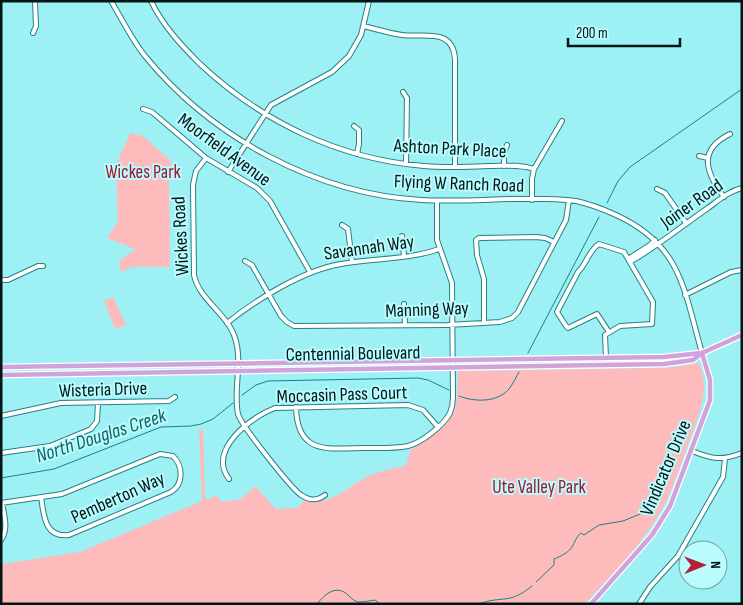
<svg xmlns="http://www.w3.org/2000/svg" width="743" height="605" viewBox="0 0 743 605" font-family="'Sofia Sans Condensed',sans-serif">
  <style>
    .park { fill: #febbbc }
    .lines { fill: none; stroke-linecap: round; stroke-linejoin: round }
    .stream { stroke: #168286; stroke-width: 1 }
    .minor-casing { stroke: #278084; stroke-width: 6 }
    .major-casing { stroke: #fff; stroke-width: 7 }
    .minor { stroke: #fff; stroke-width: 4 }
    .major { stroke: #d0a3dd; stroke-width: 4.5 }
    .labels { text-anchor: middle; dominant-baseline: central; stroke-width: 4; stroke-linejoin: round; paint-order: stroke }
    .street-label { font-size: 19px; fill: #001617; stroke: #bafbfd }
    .park-label { font-size: 19px; fill: #a11630; stroke: #bafbfd }
    .water-label { font-size: 20px; font-style: italic; fill: #155e61; stroke: #bafbfd }
  </style>
  <rect width="100%" height="100%" fill="#9df1f4"/>
  <path class="park" d="M130,133l13,3 28,25 -2,16 1,90h-38l-11,5 -2,-11 16,-12 -28,-11 11,-16 -2,-57z
    M113,297l13,28 -11,4 -11,-28z
    M697,363l3,2c10,27 -1,49 -10,74 -9,23 -16,48 -28,70 -20,36 -50,65 -77,95h-584v-40l79,-12 122,-51 -3,-71 4,-1 2,68 3,3 8,-5 6,7 19,-3 14,-13 21,23 21,-1 8,-8c25,7 40,-12 60,-22 12,-7 28,-9 41,-13l5,-16c10,-4 17,-10 25,-17 25,-20 20,-29 22,-59l1,-2 196,-3 20,-1z"/>
  <g class="lines">
    <path class="stream" d="M607,203l11,-22 12,-14 112,-78
      M528,353l71,-136
      M242,395l14,-10 12,-4 150,-3 10,2 21,10
      M459,396c15,6 38,7 50,-7 4,-5 7,-12 10,-17
      M1,478l53,-9 107,-42 30,-1 10,-2 12,-5 20,-16
      M536,582l18,-17v-6c7,-3 14,-6 18,-12 3,-5 4,-10 9,-14l3,2 15,-10 24,-4 27,-11
      M317,604c8,-10 19,-20 31,-9 3,3 6,6 10,7 5,0 12,-1 17,-2l5,4
      M478,604c26,-9 31,1 54,-18"/>
    <g class="minor-casing">
      <path id="minor" d="M111,1c11,18 21,39 34,55 66,81 171,138 276,144 51,3 104,-5 155,1 14,3 27,8 40,14 66,30 68,76 86,138
        M151,1c12,25 30,44 49,63 62,58 139,95 224,102 22,2 43,1 65,0 15,0 31,-2 45,3
        M363,26c13,3 26,7 39,9 21,3 51,-8 53,24v108
        M33,33l3,-7 -1,-25
        M403,92l4,6 -1,66
        M143,109l9,3 54,46 51,30 13,13 40,71
        M354,126l5,4v14l-2,10
        M699,156l9,2
        M206,158l-10,13 -3,14 1,90c5,25 34,39 41,63 8,24 -2,52 3,76 3,11 52,73 63,81 9,6 16,6 24,0
        M504,166v-13l3,-8
        M228,172l43,-67 61,-33 17,-16 12,-21 8,-34
        M657,189l8,4 21,30
        M724,197c-18,-24 -27,-47 6,-63
        M532,200v-21l2,-10 28,-48
        M342,225l6,4 4,33
        M402,236l2,20
        M628,259l22,-14 5,-5
        M245,261l7,4 29,51 6,6 7,4 154,-1 52,-3 12,-4 6,-6 48,-92 3,-20
        M630,262c28,-16 52,-36 78,-54 11,-8 21,-17 34,-20
        M1,280h7l30,-14h5
        M685,295l46,-23 11,-2
        M404,304l1,21
        M227,323c30,-24 77,-53 114,-59 33,-6 67,-4 98,-15
        M484,323v-44l-7,-24 -1,-15 3,-2 57,-1 9,1 9,4
        M606,358l-1,-23 15,-9 32,-2 1,-22 -29,-50 -25,-8c-10,6 -13,21 -21,28l-21,40 9,14 2,2 29,-14 12,18
        M296,407c1,47 30,42 66,41 15,0 31,1 46,-2 13,-3 36,-21 42,-33 2,-5 3,-10 3,-16l-1,-114 -15,-43v-39
        M1,416l60,-13 108,-2 6,-4
        M692,451c20,8 29,10 50,2
        M1,453l49,-7 41,-17 6,-8 1,-18
        M229,479c-22,-29 22,-62 46,-71l133,-3 15,5 15,17
        M1,503l61,-9 98,-40 13,2c10,10 11,28 -2,36l-102,43c-25,3 -25,-20 -28,-38
        M1,540c8,-11 3,-25 1,-37
        M639,604l11,-17 28,-31 45,-79 2,-18"/>
    </g>
    <g class="major-casing">
      <path id="major" d="M1,367l663,-10 37,-4
        M1,375l663,-11 29,-4 9,-7 40,-18
        M591,604l61,-69 18,-29 40,-106v-20l-8,-27"/>
    </g>
    <use href="#minor" class="minor"/>
    <use href="#major" class="major"/>
  </g>
  <g class="labels">
    <g class="street-label">
      <text transform="translate(450 149) rotate(3)">Ashton Park Place</text>
      <text transform="translate(224 150) rotate(36)">Moorfield Avenue</text>
      <text transform="translate(459 184) rotate(2)">Flying W Ranch Road</text>
      <text transform="translate(692 204) rotate(-35)">Joiner Road</text>
      <text transform="translate(181 236) rotate(-93)">Wickes Road</text>
      <text transform="translate(369 248) rotate(-8)">Savannah Way</text>
      <text transform="translate(427 310) rotate(-2)">Manning Way</text>
      <text transform="translate(353 354) rotate(-1)">Centennial Boulevard</text>
      <text transform="translate(103 390) rotate(-2)">Wisteria Drive</text>
      <text transform="translate(342 395) rotate(-2)">Moccasin Pass Court</text>
      <text transform="translate(666 468) rotate(-67)">Vindicator Drive</text>
      <text transform="translate(118 498) rotate(-24)">Pemberton Way</text>
    </g>
    <g class="park-label">
      <text x="143" y="172">Wickes Park</text>
      <text x="539" y="487">Ute Valley Park</text>
    </g>
    <g class="water-label">
      <text transform="translate(101 436) rotate(-18)">North Douglas Creek</text>
    </g>
  </g>
  <rect width="743" height="605" fill="none" stroke="#001617" stroke-width="5"/>
  <g transform="translate(703 565) rotate(89)"><circle r="24" fill="#bafbfd" stroke="#709fa1"/>
  <path d="M0-4L9 19L0 12L-9 19Z" fill="#b21f38"/>
  <text y="-8" font-size="14" font-weight="bold" text-anchor="middle" fill="#001617">N</text>
  </g>
  <path d="M568 38v8h112v-8" fill="none" stroke="#001617" stroke-width="2.5"/>
  <text x="576" y="38" font-size="15" fill="#001617" stroke="#bafbfd" stroke-width="4" paint-order="stroke">200 m</text>
</svg>
